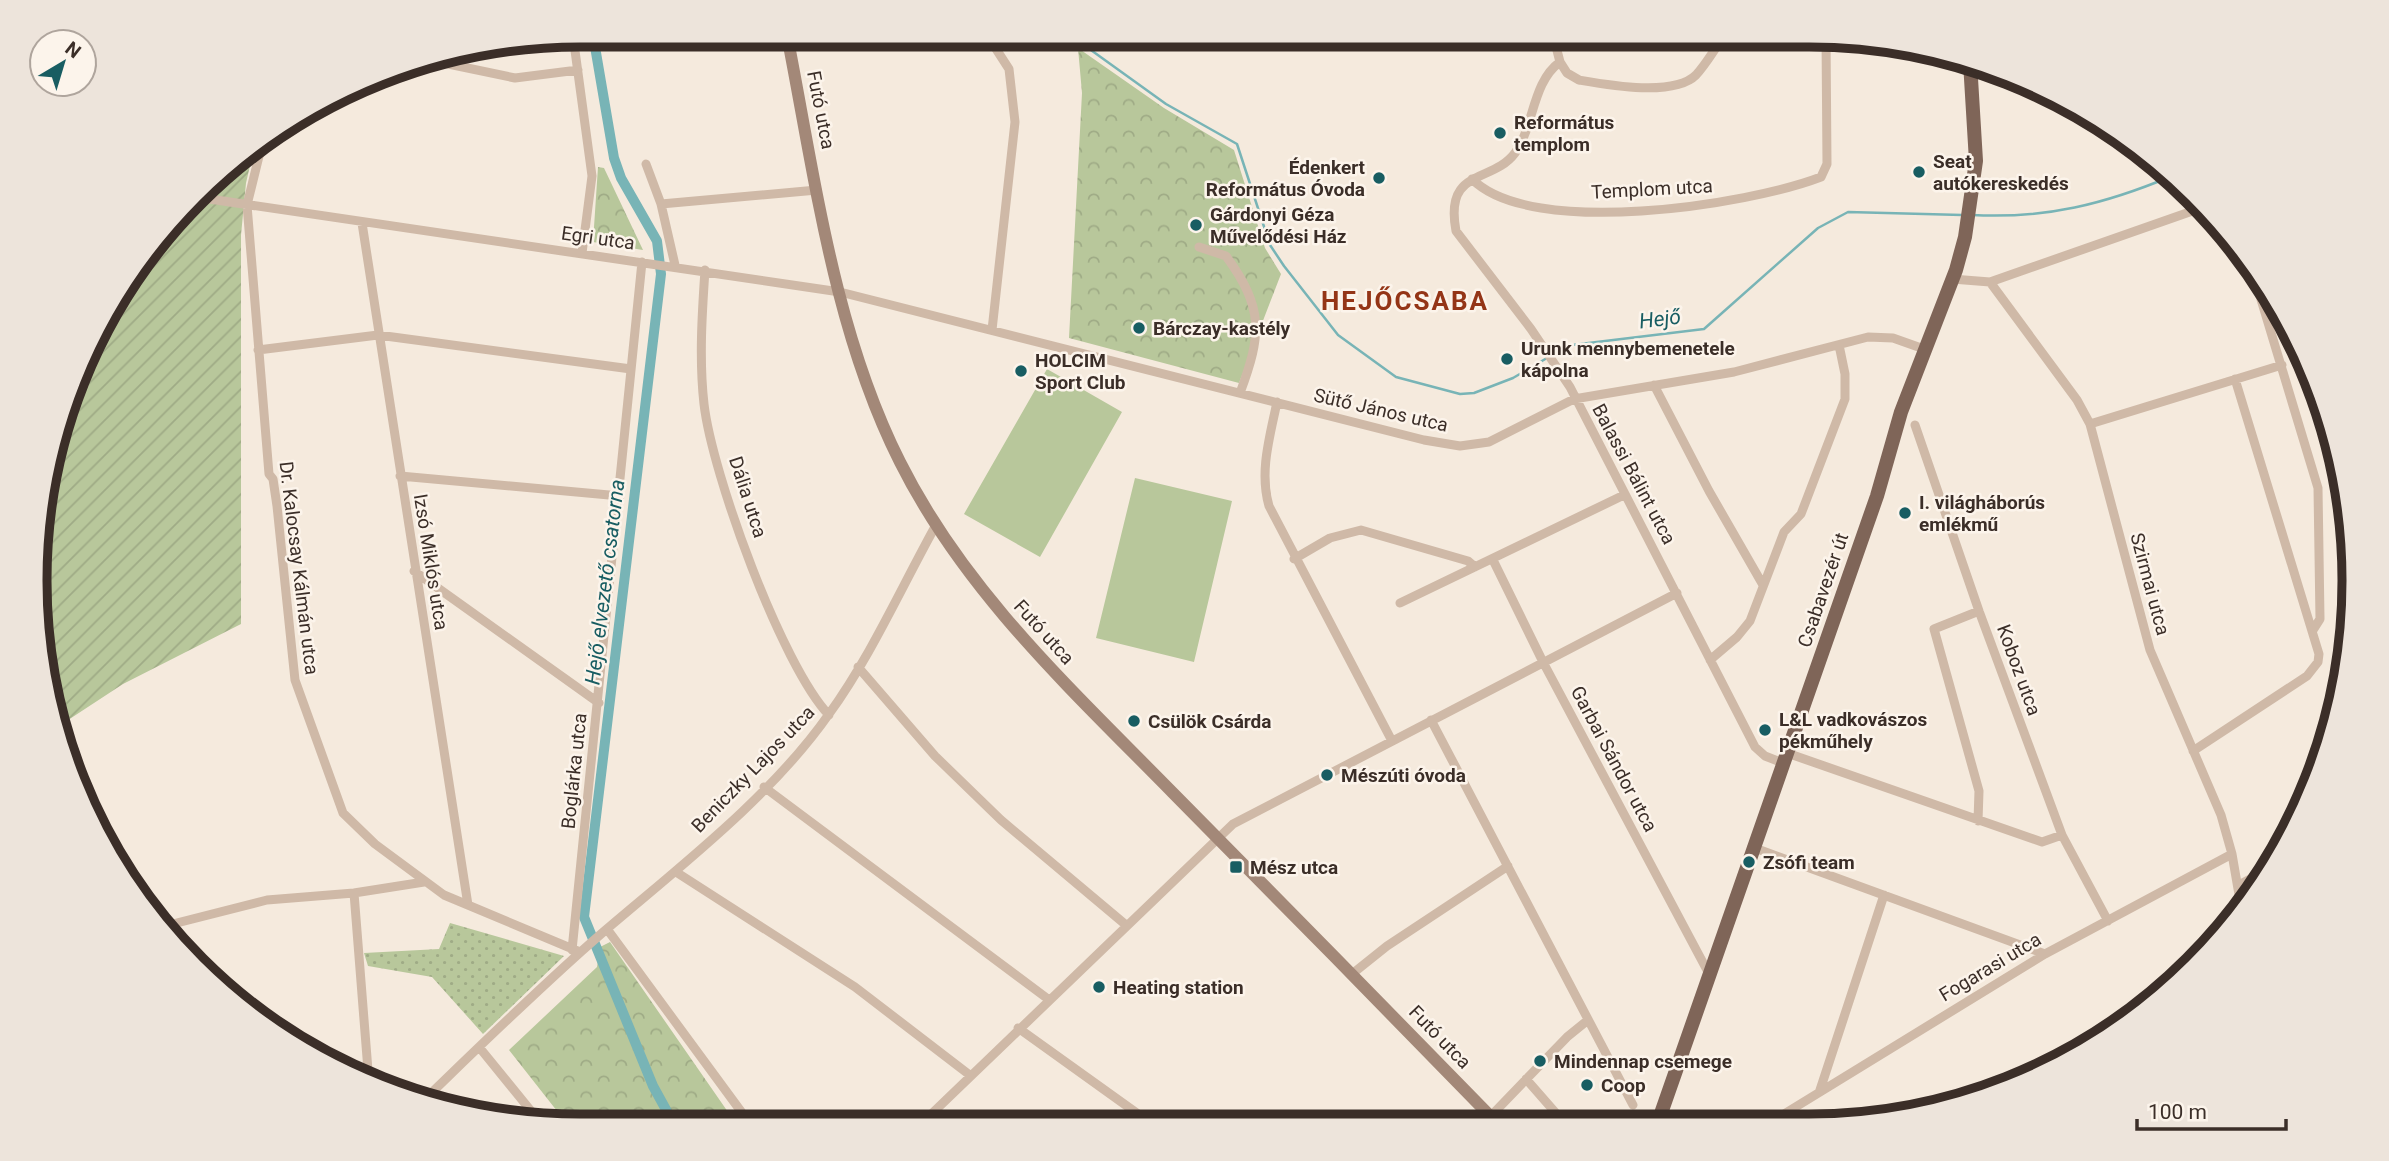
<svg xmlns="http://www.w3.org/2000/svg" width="2389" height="1161" viewBox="0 0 2389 1161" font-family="Roboto,sans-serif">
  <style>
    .grass { fill: url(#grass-dots) }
    .forest { fill: url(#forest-crowns) }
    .garden { fill: url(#garden-furrows) }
    .pitch { fill: #b8c79b }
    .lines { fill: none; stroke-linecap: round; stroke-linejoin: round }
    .stream { stroke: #78b4b6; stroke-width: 2.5 }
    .canal { stroke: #78b4b6; stroke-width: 10 }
    .minor { stroke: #cfb9a7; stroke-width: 9 }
    .secondary { stroke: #a38878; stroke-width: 12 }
    .primary { stroke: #7f6558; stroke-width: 14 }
    .poi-dot { fill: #185d62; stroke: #fcf4eb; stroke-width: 2.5 }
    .labels { text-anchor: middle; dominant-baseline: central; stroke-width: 5; stroke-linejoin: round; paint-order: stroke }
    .street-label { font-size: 19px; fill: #3b2e28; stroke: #fcf4eb }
    .poi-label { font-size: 19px; font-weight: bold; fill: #3b2e28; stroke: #fcf4eb; text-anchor: start }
    .water-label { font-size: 21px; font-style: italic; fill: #185d62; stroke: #fcf4eb }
    .district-label { font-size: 26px; font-weight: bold; letter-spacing: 2px; fill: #943517; stroke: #fcf4eb }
    .rim { fill: none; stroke: #3b2e28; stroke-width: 9 }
  </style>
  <defs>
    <pattern id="grass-dots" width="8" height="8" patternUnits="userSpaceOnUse" patternTransform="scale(1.75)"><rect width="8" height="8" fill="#b8c79b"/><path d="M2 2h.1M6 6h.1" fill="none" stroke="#9fab86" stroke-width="1.8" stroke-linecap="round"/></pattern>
    <pattern id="forest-crowns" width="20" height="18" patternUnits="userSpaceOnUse" patternTransform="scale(1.75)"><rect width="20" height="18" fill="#b8c79b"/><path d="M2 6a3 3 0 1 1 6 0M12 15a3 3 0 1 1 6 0" fill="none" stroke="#9fab86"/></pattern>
    <pattern id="garden-furrows" width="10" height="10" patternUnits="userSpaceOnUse" patternTransform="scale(1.75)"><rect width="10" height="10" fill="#b8c79b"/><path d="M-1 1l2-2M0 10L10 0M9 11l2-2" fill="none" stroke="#9fab86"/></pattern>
  </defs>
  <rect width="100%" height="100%" fill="#f5eadd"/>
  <path class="grass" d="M450,923l114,33 -81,78 -51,-57 -64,-11 -4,-13 75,-4z"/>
  <path class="forest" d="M1078,48l86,60 70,42 31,98 16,26 -42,109 -170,-45 13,-245z
    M598,167l6,1 39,82 -50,-8z
    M610,942l127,183h-169l-59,-75 88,-83 3,-20z"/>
  <path class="garden" d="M255,144l-9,39 -5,52v389l-118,60 -61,40 -22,-72 6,-178 62,-167 63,-86z"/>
  <path class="pitch" d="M1047,369l75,43 -82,145 -76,-43z
    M1135,478l97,23 -38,161 -98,-24z"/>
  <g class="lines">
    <path class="stream" d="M1070,35l96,69 71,40 33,101 14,21 54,69 58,42 64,17 14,-1 39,-15 34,-20
      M1972,215c74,4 133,-11 200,-39
      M1553,355l19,-10 132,-16 114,-101 30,-16 114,3"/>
    <path class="canal" d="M593,35l21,123 7,20 36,63 4,33 -77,643 69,169 22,40"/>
    <path class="minor" d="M987,35l22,34 6,53 -23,208
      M1553,35l7,27c-28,20 -26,65 -45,91 -23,31 -71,14 -59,78l75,98 39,58 185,360 10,9 18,7
      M573,36l19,140 -10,77
      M429,60l86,18 63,-8
      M1560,62l7,11 12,7c29,5 95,17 117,-5 11,-12 19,-27 29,-40
      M263,140l-16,65 22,269 4,5 4,27 18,174 48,133 32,31 69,51 136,57
      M646,164l15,40 14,61
      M1472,179c59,60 276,26 349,-2l6,-13 -1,-127
      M196,197l644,95 584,148 36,6 29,-4 85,-43 160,-27 134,-35 25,1 31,11
      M661,204l156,-14
      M362,223l106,682
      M1199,247l27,9c38,52 36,78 14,137
      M2250,263l68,225 2,131 -7,11
      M705,270c-3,44 -6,90 -1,134 8,70 78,262 125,311
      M1952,279l38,3 211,-74 5,1
      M1990,282l87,118 13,24 60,226 71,165 11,39 10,58
      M258,350l120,-15 253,34
      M1654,385l55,106 54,94
      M1277,402c-7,34 -18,70 -8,104l123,235
      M2090,424l192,-59
      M1915,425l64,186 83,224 46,86
      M400,476l220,20
      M1294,559l36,-21 31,-8 107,31 7,6
      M1493,560l50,102 165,310
      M414,571l185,132
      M1400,603l224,-108
      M1710,660l27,-23 13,-16 34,-89 17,-18 44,-115v-25l-6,-29
      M858,667l77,89 66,64 125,105
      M1431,720l202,385
      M2193,751l114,-75 11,-14 1,-8 -84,-275
      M1787,753l255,89 20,-7
      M764,787l284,212
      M1978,821l1,-30 -45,-162 45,-18
      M1752,847l293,107
      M676,872l179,115 116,89
      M2239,885l26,-14
      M354,893l15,190
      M161,927l106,-27 87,-7 70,-11
      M607,929l144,196
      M572,950l70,-688
      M1352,974l35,-28 121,-80
      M1018,1028l134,96
      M479,1047l61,75
      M1526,1079l35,40
      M1820,1090l64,-195
      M424,1100c58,-56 116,-113 177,-166 77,-66 170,-137 228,-220 42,-58 72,-126 107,-189
      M935,1112l11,13
      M1771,1122l274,-168 187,-100
      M1484,1123l83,-86 21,-17
      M920,1125l313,-301 444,-231"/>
    <path class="secondary" d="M787,35c28,143 47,296 113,427 65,130 172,228 272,330 109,110 217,220 325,331"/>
    <path class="primary" d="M1658,1122l219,-626 24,-84 55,-142 9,-33 11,-76 -6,-99"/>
  </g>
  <g class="poi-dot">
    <circle cx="1500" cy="133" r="7"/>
    <circle cx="1919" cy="172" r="7"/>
    <circle cx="1379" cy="178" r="7"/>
    <circle cx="1196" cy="225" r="7"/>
    <circle cx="1139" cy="328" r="7"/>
    <circle cx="1507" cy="359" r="7"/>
    <circle cx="1021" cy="371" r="7"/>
    <circle cx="1905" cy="513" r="7"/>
    <circle cx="1134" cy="721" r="7"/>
    <circle cx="1765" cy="730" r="7"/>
    <circle cx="1327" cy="775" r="7"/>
    <circle cx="1749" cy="862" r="7"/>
    <rect x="1229" y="860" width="14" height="14" rx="3.5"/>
    <circle cx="1099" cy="987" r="7"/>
    <circle cx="1540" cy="1061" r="7"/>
    <circle cx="1587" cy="1085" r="7"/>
  </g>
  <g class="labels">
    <g class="street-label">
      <text transform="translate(821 110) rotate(79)">Futó utca</text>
      <text transform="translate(1652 189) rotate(-3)">Templom utca</text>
      <text transform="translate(598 238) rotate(8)">Egri utca</text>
      <text transform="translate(1381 410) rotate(13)">Sütő János utca</text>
      <text transform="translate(1634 474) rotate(62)">Balassi Bálint utca</text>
      <text transform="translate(748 497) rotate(72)">Dália utca</text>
      <text transform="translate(431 562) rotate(81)">Izsó Miklós utca</text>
      <text transform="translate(299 568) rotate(83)">Dr. Kalocsay Kálmán utca</text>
      <text transform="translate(2150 584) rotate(75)">Szirmai utca</text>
      <text transform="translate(1823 590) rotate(-71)">Csabavezér út</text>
      <text transform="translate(1044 632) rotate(48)">Futó utca</text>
      <text transform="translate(2019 670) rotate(70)">Koboz utca</text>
      <text transform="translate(1614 759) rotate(62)">Garbai Sándor utca</text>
      <text transform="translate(753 769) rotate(-46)">Beniczky Lajos utca</text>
      <text transform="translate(574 771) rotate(-84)">Boglárka utca</text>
      <text transform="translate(1990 967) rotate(-31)">Fogarasi utca</text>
      <text transform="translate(1440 1037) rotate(46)">Futó utca</text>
    </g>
    <g class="poi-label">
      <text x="1514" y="122">Református<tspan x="1514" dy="22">templom</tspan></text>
      <text x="1933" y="161">Seat<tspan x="1933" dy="22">autókereskedés</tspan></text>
      <text x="1365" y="167" text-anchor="end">Édenkert<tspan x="1365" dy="22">Református Óvoda</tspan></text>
      <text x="1210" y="214">Gárdonyi Géza<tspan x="1210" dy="22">Művelődési Ház</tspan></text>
      <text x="1153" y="328">Bárczay-kastély</text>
      <text x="1521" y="348">Urunk mennybemenetele<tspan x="1521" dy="22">kápolna</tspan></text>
      <text x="1035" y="360">HOLCIM<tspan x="1035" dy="22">Sport Club</tspan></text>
      <text x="1919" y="502">I. világháborús<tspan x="1919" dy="22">emlékmű</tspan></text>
      <text x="1779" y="719">L&amp;L vadkovászos<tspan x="1779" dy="22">pékműhely</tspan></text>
      <text x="1148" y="721">Csülök Csárda</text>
      <text x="1341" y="775">Mészúti óvoda</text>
      <text x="1763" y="862">Zsófi team</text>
      <text x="1250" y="867">Mész utca</text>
      <text x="1113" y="987">Heating station</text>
      <text x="1554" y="1061">Mindennap csemege</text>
      <text x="1601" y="1085">Coop</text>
    </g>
    <g class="water-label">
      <text transform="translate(1660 319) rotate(-7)">Hejő</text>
      <text transform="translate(605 582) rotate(-83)">Hejő elvezető csatorna</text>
    </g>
    <g class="district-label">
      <text x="1405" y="301">HEJŐCSABA</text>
    </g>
  </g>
  <path d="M0 0H2389V1161H0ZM580 47H1809A533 533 0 0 1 2342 580V581A533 533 0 0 1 1809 1114H580A533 533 0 0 1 47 581V580A533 533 0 0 1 580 47Z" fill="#ede4db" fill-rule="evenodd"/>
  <path class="rim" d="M580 47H1809A533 533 0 0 1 2342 580V581A533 533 0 0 1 1809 1114H580A533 533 0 0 1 47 581V580A533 533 0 0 1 580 47Z"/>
  <g transform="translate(63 63) rotate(38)"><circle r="33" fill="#fcf4eb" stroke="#afa59d" stroke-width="2"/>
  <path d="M0-5L12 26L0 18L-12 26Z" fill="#185d62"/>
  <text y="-10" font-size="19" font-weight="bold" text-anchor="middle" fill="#3b2e28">N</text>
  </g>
  <path d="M2137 1119v10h149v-10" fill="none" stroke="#3b2e28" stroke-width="3.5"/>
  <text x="2148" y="1119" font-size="21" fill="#3b2e28" stroke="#fcf4eb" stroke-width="5" paint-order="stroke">100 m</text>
</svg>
